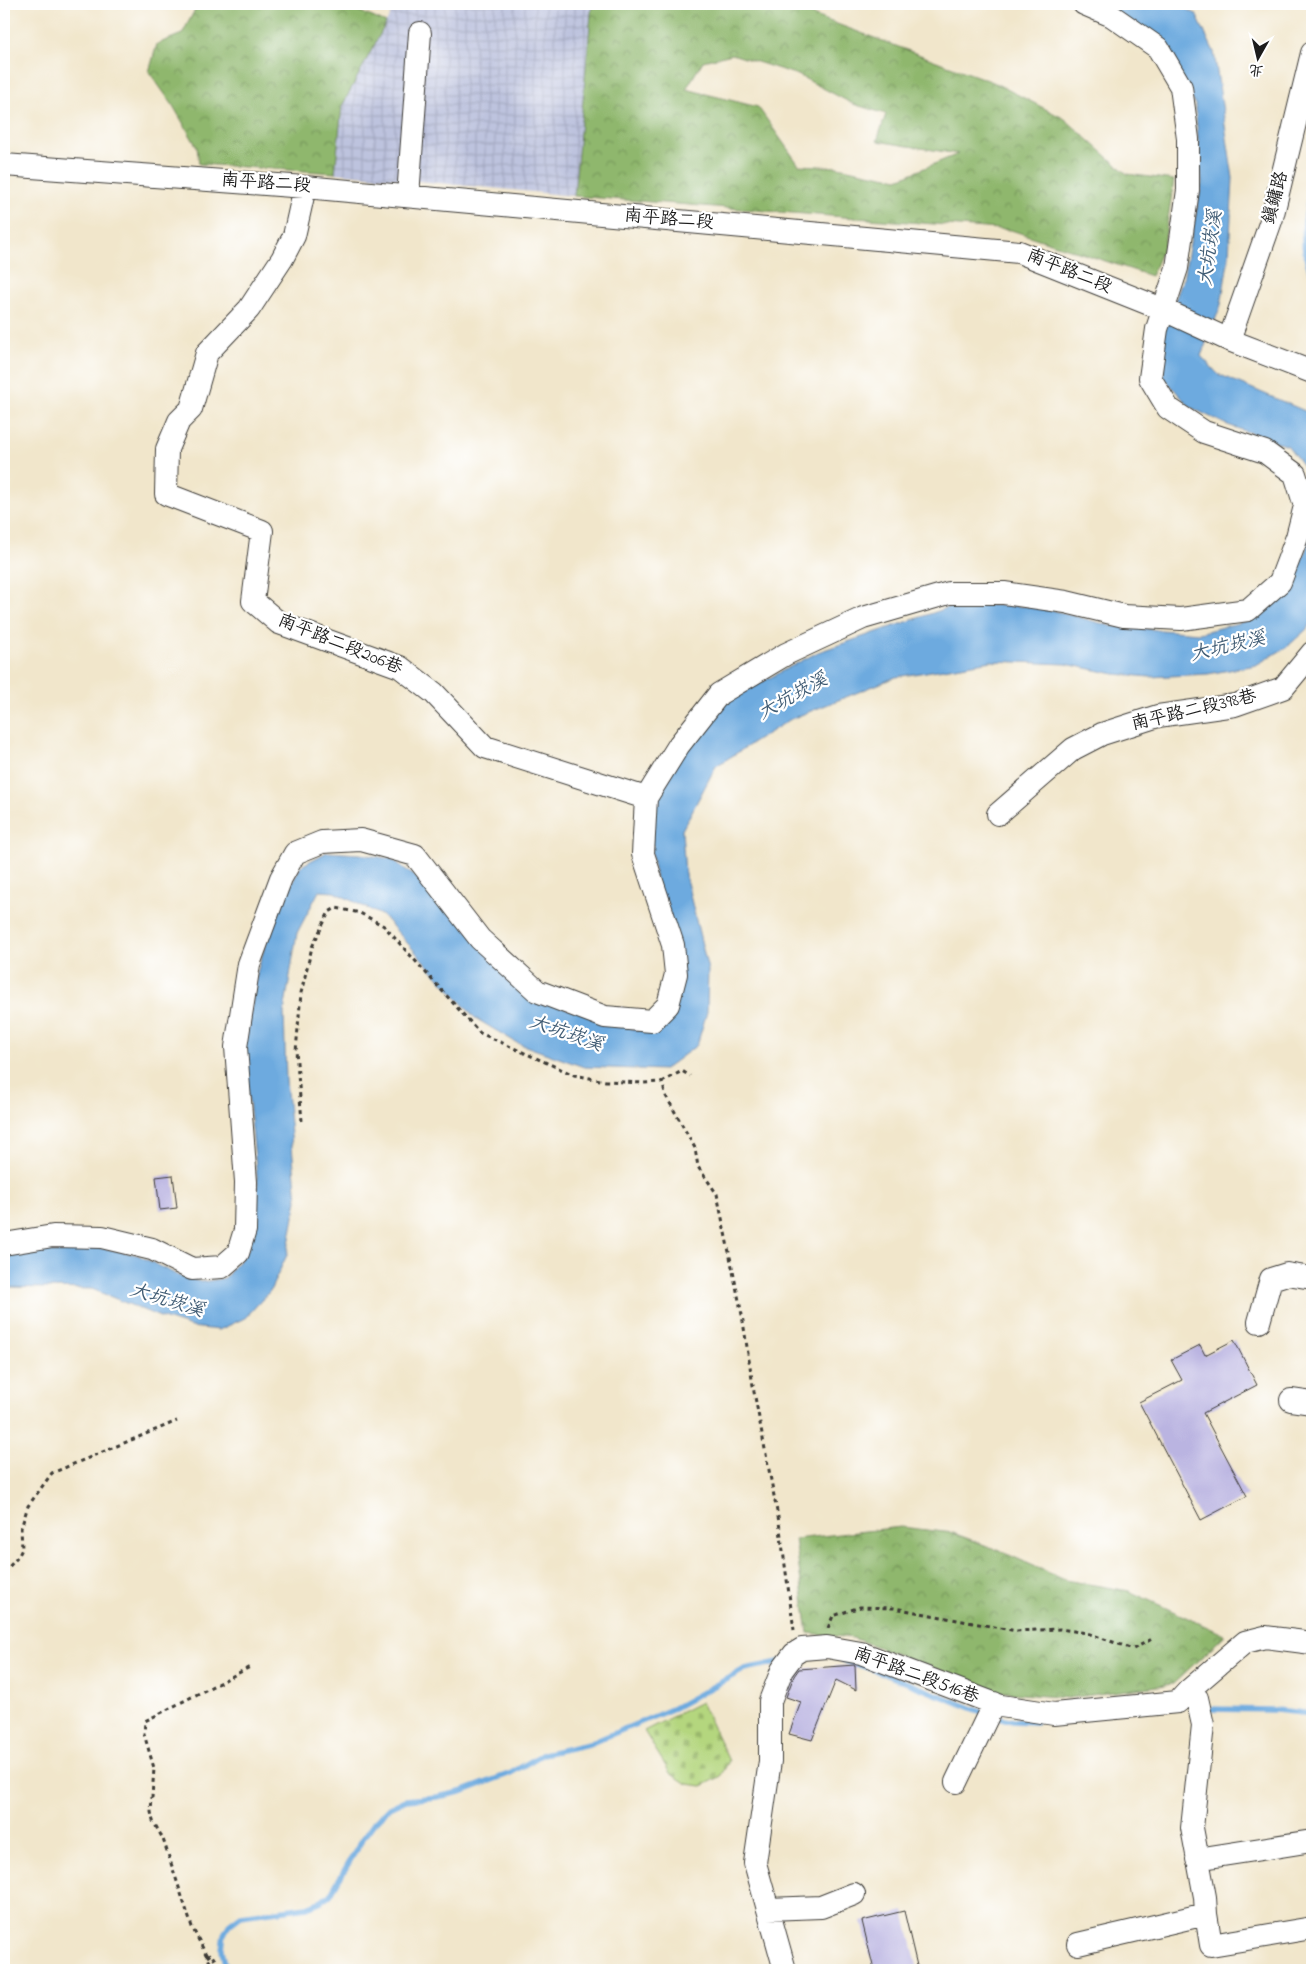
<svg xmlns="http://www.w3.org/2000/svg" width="1316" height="1974" viewBox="0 0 1316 1974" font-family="'Indie Flower','LXGW WenKai TC',sans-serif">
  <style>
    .industrial { fill: url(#industrial-grid) }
    .forest { fill: url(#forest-crowns); stroke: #566a44; fill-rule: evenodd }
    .cemetery { fill: url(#cemetery-stones); stroke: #68794d }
    .water { fill: #6daadf; stroke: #44637e }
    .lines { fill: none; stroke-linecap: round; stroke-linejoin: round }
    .stream { stroke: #6daadf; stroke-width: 5.5 }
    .building { fill: #bab4e1 }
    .minor-casing { stroke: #3c3a36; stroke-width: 24 }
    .path { stroke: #3c3a36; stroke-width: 3; stroke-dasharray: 4 4; stroke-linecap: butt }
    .minor { stroke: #fff; stroke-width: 22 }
    .labels { text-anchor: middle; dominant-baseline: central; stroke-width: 4.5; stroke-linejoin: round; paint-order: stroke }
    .street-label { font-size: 18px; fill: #1c1c1c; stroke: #fff }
    .water-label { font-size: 19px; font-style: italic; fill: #405c74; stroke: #fff }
  </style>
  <defs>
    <pattern id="industrial-grid" width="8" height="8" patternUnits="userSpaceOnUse" patternTransform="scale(1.25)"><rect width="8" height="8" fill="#bdc3de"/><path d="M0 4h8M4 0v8" fill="none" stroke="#a2a7be"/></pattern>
    <pattern id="forest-crowns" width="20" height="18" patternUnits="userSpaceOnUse" patternTransform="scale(1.25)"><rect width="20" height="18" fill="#8fb76d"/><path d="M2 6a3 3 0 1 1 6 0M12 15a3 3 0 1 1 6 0" fill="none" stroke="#749459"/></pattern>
    <pattern id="cemetery-stones" width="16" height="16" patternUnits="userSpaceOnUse" patternTransform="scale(1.25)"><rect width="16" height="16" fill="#b4d67e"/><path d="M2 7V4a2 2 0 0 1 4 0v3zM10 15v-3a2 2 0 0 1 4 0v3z" fill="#9ab76c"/></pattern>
  </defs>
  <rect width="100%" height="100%" fill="#fff"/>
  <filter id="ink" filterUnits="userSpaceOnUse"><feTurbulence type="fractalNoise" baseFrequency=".02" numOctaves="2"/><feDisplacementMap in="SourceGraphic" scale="10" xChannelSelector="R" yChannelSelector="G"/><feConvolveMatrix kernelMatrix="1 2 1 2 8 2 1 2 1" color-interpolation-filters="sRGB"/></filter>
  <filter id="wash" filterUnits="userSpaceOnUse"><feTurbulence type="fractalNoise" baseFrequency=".0096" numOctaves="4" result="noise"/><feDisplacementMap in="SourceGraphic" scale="20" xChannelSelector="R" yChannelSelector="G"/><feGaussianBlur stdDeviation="1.12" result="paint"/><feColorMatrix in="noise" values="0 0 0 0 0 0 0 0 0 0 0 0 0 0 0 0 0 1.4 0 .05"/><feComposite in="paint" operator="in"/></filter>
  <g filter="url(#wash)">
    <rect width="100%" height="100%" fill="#f1e6cb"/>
    <path class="industrial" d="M396,4h196l-18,192 -239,-23 7,-67z"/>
    <path class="forest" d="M198,4h145l43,19 -44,83 -7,67 -136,-9 -2,-17 -25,-43 -23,-32 8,-28 25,-10z
      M592,4h191l210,78 72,37 62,55 47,6 -10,65 -13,31 -140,-46 -437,-34zM732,54l66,21 55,29 33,10 -9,27 81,13 -60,25 -61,-12 -38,-2 -41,-58 -72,-18 17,-28z
      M901,1527l52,6 45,17 67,30 64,11 96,44 -52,49 -105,14 -69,-6 -146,-54 -45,-5 -13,-94z"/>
    <path class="cemetery" d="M701,1702l28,59 -9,16 -18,9 -15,-2 -17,-11 -26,-42z"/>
    <path class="water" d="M1102,4h75l19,10 18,38 19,126 -4,78 -8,49 -20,51 17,18 94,40v78l-3,-18 -21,-28 -63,-22 -35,-17 -26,-29 -3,-39 22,-60 19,-96 -7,-78 -31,-64z
      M1312,513v109l-6,8 -19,17 -31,18 -48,9 -58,3 -35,-3 -49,-10 -75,-3 -95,16 -105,42 -75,47 -34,64 3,44 23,96 -1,42 -10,33 -33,25 -80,-3 -67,-24 -42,-25 -92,-102 -49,-24 -15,-1 -22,42 -13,79 2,68 11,120 -10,55 -17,36 -25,27 -26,12 -28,-3 -31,-10 -68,-28 -88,-2v-32l56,-10 48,4 30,6 43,22 21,5 23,-4 23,-29 10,-63 -14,-132 13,-81 16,-55 28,-52 26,-14 33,2 32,5 34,26 104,112 107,33 41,-31 -27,-146 1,-41 31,-62 43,-49 92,-49 141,-48 82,3 70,19 88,7 51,-13 43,-40 14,-33z"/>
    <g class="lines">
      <path class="stream" d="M1312,181c-5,30 -15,64 0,92
        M843,1660l34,11 107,42
        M1205,1709l71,1 36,4
        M993,1716l20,5 23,1
        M126,1970l18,-4 33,4
        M226,1970l-4,-21 2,-15 5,-9 12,-9 66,-9 15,-6 8,-6 32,-55 12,-17 15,-15 17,-8 31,-3 24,-5 50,-19 32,-19 46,-10 85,-36 71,-39 34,-7"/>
    </g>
    <g id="blocks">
      <path class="building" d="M173,1175l4,33 -17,2 -4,-33z
        M1234,1340l23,45 -54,28 44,83 -46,24 -62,-118 43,-22 -11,-20 29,-15 5,10z
        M855,1665l1,25 -20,-10 -24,60 -23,-6 12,-32 -15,-5 8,-21 5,-7z
        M904,1911l14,59h-44l-12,-49z"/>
    </g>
  </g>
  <g filter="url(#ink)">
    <use href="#blocks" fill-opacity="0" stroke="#3c3a36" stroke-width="1"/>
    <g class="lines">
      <g class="minor-casing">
        <path id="minor" d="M4,165l301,22 714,65 143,57 67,31 83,32
          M305,187l-11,49 -12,23 -33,50 -42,44 -16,56 -12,12 -12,28 -1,45 96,37 -9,70 26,22 121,44 34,26 51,54 161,51
          M408,196l12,-163
          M1229,340l43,-122 40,-165
          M998,814l75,-65 29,-15 56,-18 77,-11 48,-17 29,-35
          M4,1244l49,-8 49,1 50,12 40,20 30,-2 16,-14 7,-23 1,-48 -10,-135 13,-83 32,-86 14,-25 27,-11 39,-2 54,15 65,84 57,52 68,26 47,4 16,-16 8,-31 -3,-29 -30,-91 3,-56 33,-53 40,-51 67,-40 77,-36 86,-25h55l62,9 58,14 57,3 67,-9 32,-28 17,-45 8,-31 -10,-32 -30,-22 -61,-20 -36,-24 -18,-30 7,-49 20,-61 11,-78v-51l-7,-52 -23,-39 -46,-32 -28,-12
          M1259,1322l12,-43 16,-5 25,4
          M1291,1400l21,3
          M956,1782l38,-79
          M1197,1859l115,-18
          M768,1909l53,-2 33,-13
          M1206,1914l5,31 101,-17
          M1078,1944l128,-30 -1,-17 -13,-69 11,-103 -6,-27 -8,-8
          M785,1970l-30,-107 15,-102v-60l12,-31 12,-16 8,-5 25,-2 34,6 140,53 53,8 124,-12 11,-12 56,-48 20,-5 47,6"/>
      </g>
      <path class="path" d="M662,1082l20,-11 8,5
        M302,1121l-6,-70 5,-58 11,-46 17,-35 7,-4 24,5 24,13 96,107 94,42 32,6 37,2 19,-1 4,14 29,52 3,19 19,27 25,121 12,77 25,130 15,108
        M4,1572l14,-15 4,-8 -1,-21 7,-22 24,-33 125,-52
        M828,1628l5,-12 27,-9 34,1 122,23 44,-2 27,4 46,16 19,-10
        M207,1957l4,-3 7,11
        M214,1970l-22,-43 -29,-88 -10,-18 -2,-9 3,-44 -10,-34 1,-13 107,-55"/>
      <use href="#minor" class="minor"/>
    </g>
  </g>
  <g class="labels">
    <g class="street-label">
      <text transform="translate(266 184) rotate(4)">南平路二段</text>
      <text transform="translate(1276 198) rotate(-75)">鎮鏞路</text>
      <text transform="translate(669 220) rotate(5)">南平路二段</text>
      <text transform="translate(1069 272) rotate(22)">南平路二段</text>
      <text transform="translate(340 645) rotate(22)">南平路二段206巷</text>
      <text transform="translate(1194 711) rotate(-13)">南平路二段398巷</text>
      <text transform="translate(916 1676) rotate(20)">南平路二段516巷</text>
    </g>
    <g class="water-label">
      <text transform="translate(1211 248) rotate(-82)">大坑崁溪</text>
      <text transform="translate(1228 647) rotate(-13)">大坑崁溪</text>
      <text transform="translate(793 697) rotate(-29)">大坑崁溪</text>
      <text transform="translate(566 1034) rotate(19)">大坑崁溪</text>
      <text transform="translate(167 1301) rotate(17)">大坑崁溪</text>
    </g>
  </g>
  <rect width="1316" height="1974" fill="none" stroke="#fff" stroke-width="20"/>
  <g transform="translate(1258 58) rotate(188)" stroke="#ffffff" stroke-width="4" paint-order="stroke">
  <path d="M0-4L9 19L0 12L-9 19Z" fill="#1c1c1c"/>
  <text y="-8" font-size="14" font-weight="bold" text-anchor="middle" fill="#1c1c1c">北</text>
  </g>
</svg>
